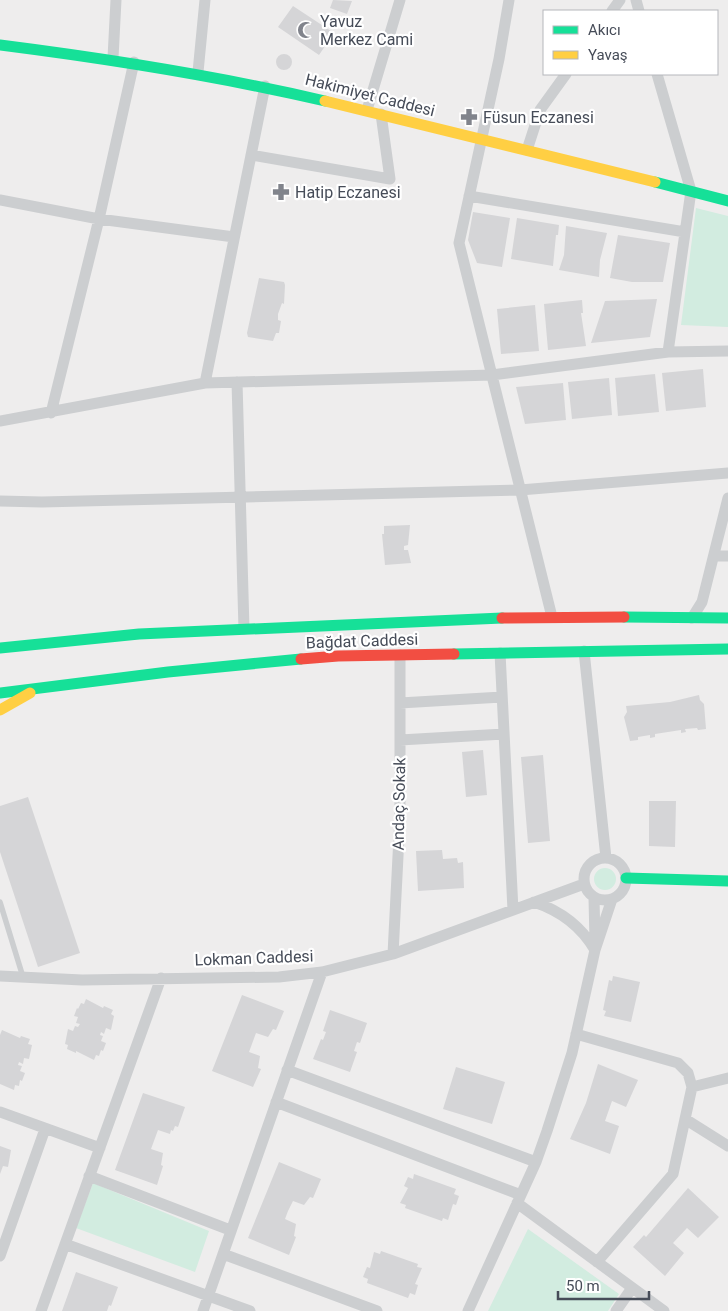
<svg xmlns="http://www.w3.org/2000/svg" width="728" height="1311" viewBox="0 0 728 1311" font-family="Roboto,sans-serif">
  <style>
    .green { fill: #d2ece0 }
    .building { fill: #d5d5d7 }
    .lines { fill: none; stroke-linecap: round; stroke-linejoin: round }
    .lane { stroke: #ccced0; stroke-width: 5.5 }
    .street { stroke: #ccced0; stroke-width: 11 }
    .fast { stroke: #16e098; stroke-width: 11 }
    .slow { stroke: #ffcf43; stroke-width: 11 }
    .jam { stroke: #f24e42; stroke-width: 11 }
    .labels { text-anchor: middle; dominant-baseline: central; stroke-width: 4.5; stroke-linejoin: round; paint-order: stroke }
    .poi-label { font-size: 16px; fill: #464c58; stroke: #fff; text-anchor: start }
    .street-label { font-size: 16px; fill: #464c58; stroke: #fff }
  </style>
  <rect width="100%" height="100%" fill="#eeeded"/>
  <path class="green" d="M696,208l32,8v111l-47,-2z
    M594 879a11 11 0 1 1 22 0a11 11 0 1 1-22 0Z
    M93,1183l116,48 -14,41 -119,-44z
    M528,1229l91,65 -11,17h-120z"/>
  <path class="building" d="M333,0l19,1 -5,13 -17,-6z
    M293,6l41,27 -15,22 -41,-28z
    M276 62a8 8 0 1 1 16 0a8 8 0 1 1-16 0Z
    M473,212l37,6 -8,49 -25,-4 -9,-23z
    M517,218l42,7 -1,10h-2l-3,31 -42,-7z
    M566,226l41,7 -7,27 -1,17 -40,-7 5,-15z
    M618,235l52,8 -7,39h-31l-22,-4z
    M259,278l25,4 1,3 -1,19 -2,-1 -4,11v6l3,1 -2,12h-3l-3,8 -25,-4 -1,-4z
    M657,299l-7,38 -59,6 14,-42z
    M582,300l1,13h-2l5,33 -38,4 -4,-46z
    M535,305l4,46 -38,3 -4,-45z
    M703,369l3,38 -40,4 -4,-38z
    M655,374l4,38 -41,4 -3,-38z
    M609,378l3,37 -40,4 -4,-37z
    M563,383l3,37 -41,4 -9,-37z
    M410,525l-2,20 -4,1v4h4l3,13 -26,2 -3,-31h2v-8z
    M699,695l1,5 4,4 2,25 -8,1 -1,-2 -12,1 1,3 -5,1v-3l-26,4v3l-5,1v-3l-12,2v3l-8,1 -6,-24 3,-5 -1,-6 44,-4z
    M483,750l4,45 -21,2 -4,-45z
    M543,755l7,86 -22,2 -7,-86z
    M28,797l52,156 -42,14 -38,-115v-46z
    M649,801h27l-1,46 -26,-1z
    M442,850l1,9 14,-1 1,5 5,-1 1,26 -46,3 -2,-40z
    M613,976l27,6 -9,40 -27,-6 2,-5 -3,-1 6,-30 3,1z
    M242,995l42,16 -8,19 -3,-1 -5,8 -12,-4 -7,19 11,4 -2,12 3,1 -8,18 -41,-16z
    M86,999l17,9 1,-2 9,4 -2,4 3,2 -3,14 -5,-2 -2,6 -3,-2 -1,3 3,1 -2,5 5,2 -3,8 -2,-1 -2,6 -3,-1 -2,5 -18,-9v2l-9,-4 1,-4 -3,-1 3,-15 5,2 2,-5 3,1 2,-3 -4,-1 2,-6 -4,-1 3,-8 1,1 3,-6 3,1z
    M330,1010l37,13 -7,20 -3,-1 -3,9 3,1 -7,20 -37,-13 8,-20 2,1 3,-8 -3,-1z
    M2,1030l18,8 1,-2 9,3 -2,5 4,1 -3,14 -5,-1 -1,6 -4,-2 -1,3 4,1 -2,5 5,2 -3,8 -2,-1 -1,6 -4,-1 -1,5 -14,-6v-49z
    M598,1064l40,16 -12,27 -14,-6 -7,20 14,5 -9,28 -40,-15 16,-36z
    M456,1067l49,15 -13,42 -49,-15z
    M143,1093l42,14 -7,20 -3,-1 -2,5 -2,-1 -1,4 -12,-4 -7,19 12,4 -2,12 2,1 -6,19 -42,-15z
    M0,1146l11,4 -3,17 -5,-1 -3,8z
    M279,1162l42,17 -8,19 -3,-1 -6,8 -11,-4 -5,10 -3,8 11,5 -2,12 2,1 -7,18 -41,-17z
    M414,1174l42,15 -2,5 5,2 -3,9 -3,-1 -5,16 -5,-2 -1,3 -37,-13 1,-3 -6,-2 8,-15 -4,-2 4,-9 5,2z
    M688,1188l31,29 -21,21 -11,-10 -14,15 11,10 -19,23 -32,-29 11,-12 2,2z
    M381,1251l37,13 -1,3 5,1 -7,16 3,1 -3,10 -5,-2 -2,5 -41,-15 1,-4 -5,-2 4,-10 3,1 4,-16 6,2z
    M76,1272l42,15 -7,19 -2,-1 -2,6h-45z"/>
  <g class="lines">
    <path class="lane" d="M0,902l23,75"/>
    <path class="street" d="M509,0l-10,59 -40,184 93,374
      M636,0l3,11
      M612,11l8,-11
      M113,58l3,-58
      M198,72l7,-72
      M657,74l34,117 -23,161
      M367,110l33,-110
      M527,150l13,-40 26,-36
      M251,155l139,24 -9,-65
      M469,196l216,36
      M0,200l99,19 135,18
      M237,382l7,247
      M205,383l60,-297
      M51,413l48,-194 35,-157
      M0,421l205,-38 287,-8 176,-23 60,-1
      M0,501l42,1 478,-12 208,-17
      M714,556h14
      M692,618l10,-16 26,-104
      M584,651l22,207
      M500,653l13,257
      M400,703l102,-6
      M400,740l104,-6
      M584 879a21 21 0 1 1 42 0a21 21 0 1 1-42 0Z
      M594,898l1,43
      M534,902c27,9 47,24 61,48
      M393,954l7,-137v-162
      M0,976l82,4 197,-3 43,-5 71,-18 191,-70
      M576,1034l102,29 10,10 4,14 -19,87 -76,88
      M287,1070l249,92
      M692,1087l36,-9
      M276,1102l245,93
      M0,1112l100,36
      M685,1119l43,27
      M89,1176l141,54
      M517,1203l147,108
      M65,1244l185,67
      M223,1254l154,57
      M0,1256l45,-127
      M41,1311l120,-333
      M203,1311l119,-339
      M468,1311l68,-149 11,-31 25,-78 23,-103 17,-51
      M616,1311l16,-23"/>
    <path class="fast" d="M0,45c110,14 218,31 325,56
      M655,182l73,19
      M624,617l104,1
      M0,648l139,-14 363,-16
      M454,654l274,-5
      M0,693l168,-21 133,-13
      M626,878l102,3"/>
    <path class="slow" d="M325,101l330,81
      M0,710l30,-17"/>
    <path class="jam" d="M502,618l122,-1
      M301,659l37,-3 116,-2"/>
  </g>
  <defs>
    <g id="mosque-bare" transform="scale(1.35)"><path d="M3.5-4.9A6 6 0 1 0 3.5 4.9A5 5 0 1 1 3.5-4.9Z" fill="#81848c" stroke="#fff" stroke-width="2.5" paint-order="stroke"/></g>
    <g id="pharmacy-bare" transform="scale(1.35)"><path d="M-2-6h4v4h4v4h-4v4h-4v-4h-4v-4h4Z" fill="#81848c" stroke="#fff" stroke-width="2.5" paint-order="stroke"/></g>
  </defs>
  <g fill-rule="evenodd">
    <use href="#mosque-bare" x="306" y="30"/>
    <use href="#pharmacy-bare" x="469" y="117"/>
    <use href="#pharmacy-bare" x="281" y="192"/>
  </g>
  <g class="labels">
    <g class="poi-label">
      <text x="320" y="21">Yavuz<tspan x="320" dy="18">Merkez Cami</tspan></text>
      <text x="483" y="117">Füsun Eczanesi</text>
      <text x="295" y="192">Hatip Eczanesi</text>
    </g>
    <g class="street-label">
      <text transform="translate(370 95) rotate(14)">Hakimiyet Caddesi</text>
      <text transform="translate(362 641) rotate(-2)">Bağdat Caddesi</text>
      <text transform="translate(399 804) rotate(-89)">Andaç Sokak</text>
      <text transform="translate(254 958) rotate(-2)">Lokman Caddesi</text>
    </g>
  </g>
  <rect x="543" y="10" width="175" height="65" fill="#ffffff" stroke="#b5b7bc"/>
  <rect x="553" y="26" width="25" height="8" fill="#16e098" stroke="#b5b7bc"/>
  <text x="588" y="35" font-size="15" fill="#464c58">Akıcı</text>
  <rect x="553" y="51" width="25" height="8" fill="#ffcf43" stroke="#b5b7bc"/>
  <text x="588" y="60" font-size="15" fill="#464c58">Yavaş</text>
  <path d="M558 1291v8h91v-8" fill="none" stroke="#464c58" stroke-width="2.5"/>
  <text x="566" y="1291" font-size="15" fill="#464c58" stroke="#ffffff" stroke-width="4" paint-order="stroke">50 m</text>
</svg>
